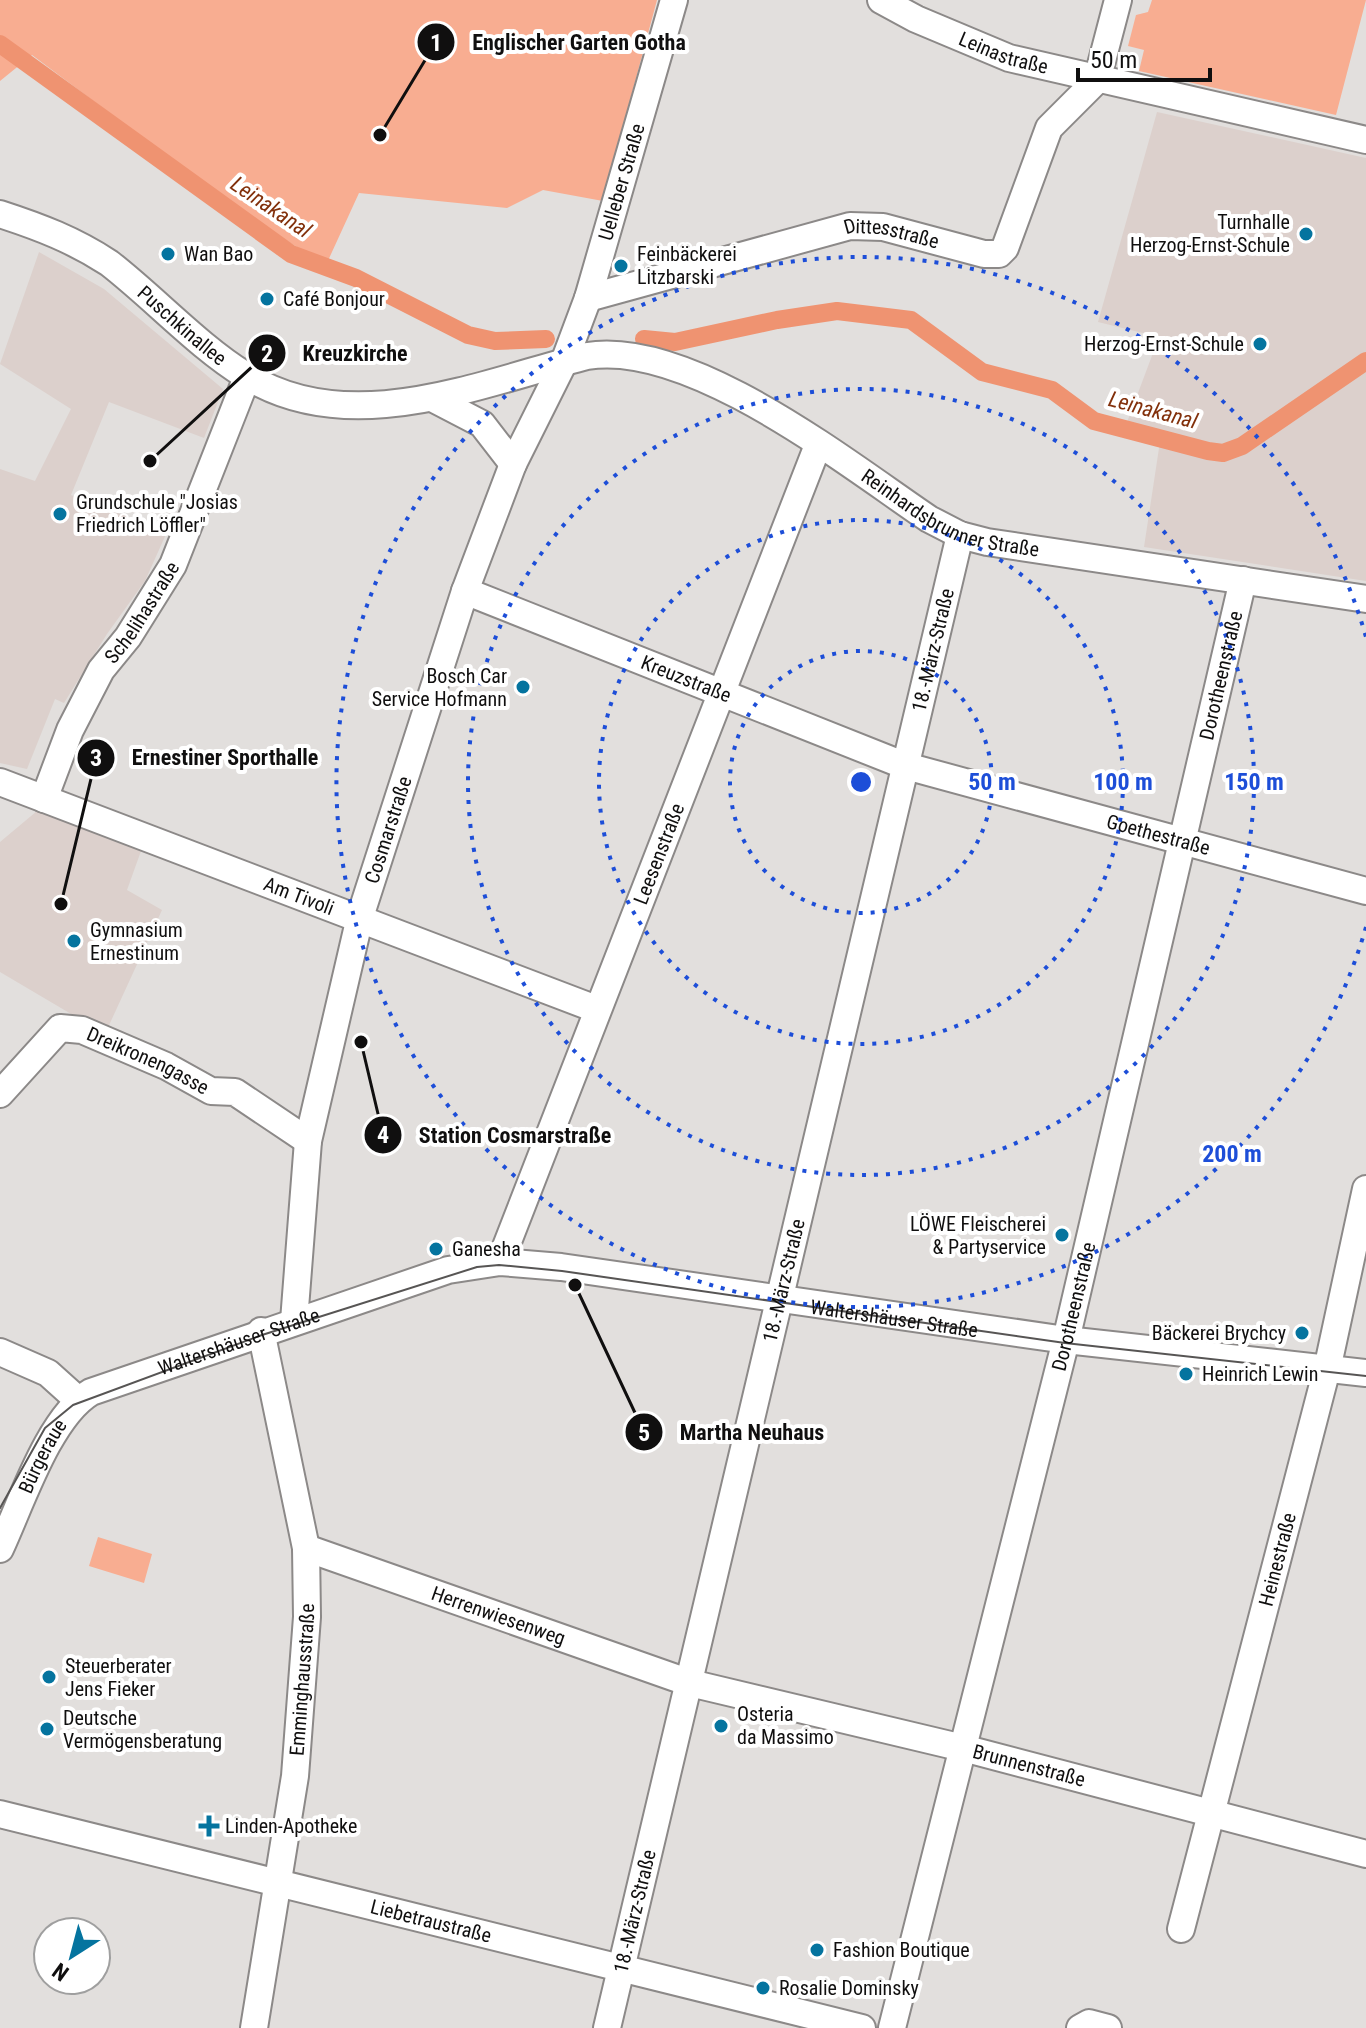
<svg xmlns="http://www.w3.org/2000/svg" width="1366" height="2028" viewBox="0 0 1366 2028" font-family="'Roboto Condensed',sans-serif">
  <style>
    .built { fill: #dcd0cc }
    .green { fill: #f8ad91 }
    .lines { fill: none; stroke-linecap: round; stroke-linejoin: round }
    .canal { stroke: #ef9371; stroke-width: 18 }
    .minor-casing { stroke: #8c8988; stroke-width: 30 }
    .minor { stroke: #fff; stroke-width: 26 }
    .tram { stroke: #575554; stroke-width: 2 }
    .ring { fill: none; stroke: #1d4ed8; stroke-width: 4; stroke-dasharray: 4 8 }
    .poi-dot { fill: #05749f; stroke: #fff; stroke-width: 3 }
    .labels { text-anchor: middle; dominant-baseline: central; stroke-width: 8; stroke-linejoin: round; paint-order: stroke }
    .street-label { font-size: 20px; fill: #100f0f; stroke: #fff }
    .poi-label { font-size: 20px; fill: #100f0f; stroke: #fff; text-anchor: start }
    .water-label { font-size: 22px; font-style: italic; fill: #82300b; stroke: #fff }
    .centre { fill: #1d4ed8; stroke: #fff; stroke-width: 4 }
    .ring-label { font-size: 24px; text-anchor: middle; font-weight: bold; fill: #1d4ed8; stroke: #fff; stroke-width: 8; stroke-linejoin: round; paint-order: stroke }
    .leader { fill: none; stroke: #100f0f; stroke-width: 3 }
    .callout-dot { fill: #100f0f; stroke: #fff; stroke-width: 3 }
    .mark-label { font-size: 24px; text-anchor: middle; font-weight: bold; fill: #fff }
    .callout-label { font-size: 22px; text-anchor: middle; font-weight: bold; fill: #100f0f; stroke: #fff; stroke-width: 8; stroke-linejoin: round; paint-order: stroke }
  </style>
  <rect width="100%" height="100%" fill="#e2dfdd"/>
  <path class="built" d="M1157,112l209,46v423l-222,-34 17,-112 -35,-10 27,-72 2,-17 -57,-14z
    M39,252l65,37 119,100 -19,49 -95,-36 -38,93 96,37 -22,49 -38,53 -43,69 -9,-4 -28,70 -27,-6v-294l35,12 36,-72 -71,-45z
    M37,811l104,40 -14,39 35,20 -57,124 -105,-62v-130z"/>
  <path class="green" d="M0,0h657l-54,201 -60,-11 -36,18 -148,-15 -33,72 -76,-47 -218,-163 -32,26z
    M1152,0h214l-30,115 -197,-44 5,-21 -16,-4 8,-31 12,-3z
    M98,1537l54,17 -8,29 -55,-17z"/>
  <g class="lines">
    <path class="canal" d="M0,44l291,210 65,24 112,57 27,6 51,-2
      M644,339l31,3 102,-22 60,-9 74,9 71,52 70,18 42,31 114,30 15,2 19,-7 124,-85"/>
    <g class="minor-casing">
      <g id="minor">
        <path id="s1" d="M881,0l35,19 93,39 357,82"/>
        <path id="s2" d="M0,214c40,13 74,26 109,49 44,34 90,84 136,112 104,66 236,8 342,-19 103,-17 259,107 342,163l31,16 27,7 379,57"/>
        <path id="s3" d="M588,298l262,-72 33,1 101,27h15l6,-6 44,-120 48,-48 21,-80"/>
        <path d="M432,398l50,26 31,40"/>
        <path id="s4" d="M465,591l441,175 460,125"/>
        <path id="s5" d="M0,782l596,227"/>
        <path id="s6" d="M44,799l26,-69 31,-60 27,-33 45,-72 74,-188"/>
        <path id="s7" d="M0,1094l60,-66 22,2 84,36 45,25 24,1 73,49"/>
        <path id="s8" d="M500,1262l318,-817"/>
        <path id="s9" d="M294,1321l14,-180 52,-224 105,-326 48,-127 51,-102 24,-64 86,-298"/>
        <path d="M0,1352l48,21 30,27"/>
        <path id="s10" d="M306,1548l384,135 273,65 403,106"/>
        <path id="s11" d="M0,1549c21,-45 49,-132 91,-157l357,-122 52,-8 61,5 505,73 300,33"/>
        <path id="s12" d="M0,1814l862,214"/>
        <path id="s13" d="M1181,1929l147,-564 38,-176"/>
        <path id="s14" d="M254,2028l41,-252 12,-159 -1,-69 -45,-217"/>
        <path id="s15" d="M607,2028l353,-1493"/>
        <path id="s16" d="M892,2028l174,-688 177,-760"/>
        <path d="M1080,2028l9,-5 19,5"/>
      </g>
    </g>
    <use href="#minor" class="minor"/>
    <path class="tram" id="s17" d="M0,1508l45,-80 28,-23 189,-70 215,-68 22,-2 63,6 503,72 301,33"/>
  </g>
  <g class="ring">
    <circle cx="861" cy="782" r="131"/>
    <circle cx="861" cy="782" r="262"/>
    <circle cx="861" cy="782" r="393"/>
    <path d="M1366 927A525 525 0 1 1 1366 637"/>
  </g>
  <g class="poi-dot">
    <circle cx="1306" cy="234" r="8"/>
    <circle cx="168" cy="254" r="8"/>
    <circle cx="621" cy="266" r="8"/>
    <circle cx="267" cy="299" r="8"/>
    <circle cx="1260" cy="344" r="8"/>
    <circle cx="60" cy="514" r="8"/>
    <circle cx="523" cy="687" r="8"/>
    <circle cx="74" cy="941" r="8"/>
    <circle cx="1062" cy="1235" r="8"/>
    <circle cx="436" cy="1249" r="8"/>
    <circle cx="1302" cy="1333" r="8"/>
    <circle cx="1186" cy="1374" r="8"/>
    <circle cx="49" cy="1677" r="8"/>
    <circle cx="721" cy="1726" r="8"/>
    <circle cx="47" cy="1729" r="8"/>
    <path d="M205 1814h8v8h8v8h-8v8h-8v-8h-8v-8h8z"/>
    <circle cx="817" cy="1950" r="8"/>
    <circle cx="763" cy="1988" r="8"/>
  </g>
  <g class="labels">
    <g class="street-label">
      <text stroke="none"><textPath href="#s1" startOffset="134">Leinastraße</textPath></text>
      <text stroke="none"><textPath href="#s9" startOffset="1192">Uelleber Straße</textPath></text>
      <text stroke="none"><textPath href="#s3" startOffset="314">Dittesstraße</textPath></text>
      <text stroke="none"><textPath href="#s2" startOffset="216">Puschkinallee</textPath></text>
      <text stroke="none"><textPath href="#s2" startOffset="1054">Reinhardsbrunner Straße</textPath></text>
      <text stroke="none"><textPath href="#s6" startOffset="212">Schelihastraße</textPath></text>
      <text stroke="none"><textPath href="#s15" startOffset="1416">18.-März-Straße</textPath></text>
      <text stroke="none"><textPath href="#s16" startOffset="1392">Dorotheenstraße</textPath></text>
      <text stroke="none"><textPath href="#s4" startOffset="238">Kreuzstraße</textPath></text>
      <text stroke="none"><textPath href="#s9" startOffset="502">Cosmarstraße</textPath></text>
      <text stroke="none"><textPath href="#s4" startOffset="736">Goethestraße</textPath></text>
      <text stroke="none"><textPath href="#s8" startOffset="438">Leesenstraße</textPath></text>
      <text stroke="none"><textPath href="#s5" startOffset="320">Am Tivoli</textPath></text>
      <text stroke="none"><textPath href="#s7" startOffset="184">Dreikronengasse</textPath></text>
      <text stroke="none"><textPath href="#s15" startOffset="768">18.-März-Straße</textPath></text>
      <text stroke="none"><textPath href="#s16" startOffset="744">Dorotheenstraße</textPath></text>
      <text stroke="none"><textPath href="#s17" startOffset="976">Waltershäuser Straße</textPath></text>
      <text stroke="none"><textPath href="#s11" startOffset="340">Waltershäuser Straße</textPath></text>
      <text stroke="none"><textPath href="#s11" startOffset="102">Bürgeraue</textPath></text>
      <text stroke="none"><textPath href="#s13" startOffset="382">Heinestraße</textPath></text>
      <text stroke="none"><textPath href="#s10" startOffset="204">Herrenwiesenweg</textPath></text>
      <text stroke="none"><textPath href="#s14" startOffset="352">Emminghausstraße</textPath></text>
      <text stroke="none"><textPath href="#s10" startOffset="756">Brunnenstraße</textPath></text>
      <text stroke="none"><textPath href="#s15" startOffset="120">18.-März-Straße</textPath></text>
      <text stroke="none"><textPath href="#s12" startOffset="444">Liebetraustraße</textPath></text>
    </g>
    <g class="poi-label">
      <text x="1290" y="222" text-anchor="end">Turnhalle<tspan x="1290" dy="23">Herzog-Ernst-Schule</tspan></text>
      <text x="184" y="254">Wan Bao</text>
      <text x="637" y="254">Feinbäckerei<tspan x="637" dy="23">Litzbarski</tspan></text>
      <text x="283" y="299">Café Bonjour</text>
      <text x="1244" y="344" text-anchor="end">Herzog-Ernst-Schule</text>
      <text x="76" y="502">Grundschule "Josias<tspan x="76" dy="23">Friedrich Löffler"</tspan></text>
      <text x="507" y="676" text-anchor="end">Bosch Car<tspan x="507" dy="23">Service Hofmann</tspan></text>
      <text x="90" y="930">Gymnasium<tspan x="90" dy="23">Ernestinum</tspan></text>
      <text x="1046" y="1224" text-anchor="end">LÖWE Fleischerei<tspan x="1046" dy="23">&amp; Partyservice</tspan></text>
      <text x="452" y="1249">Ganesha</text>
      <text x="1286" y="1333" text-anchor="end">Bäckerei Brychcy</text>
      <text x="1202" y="1374">Heinrich Lewin</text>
      <text x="65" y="1666">Steuerberater<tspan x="65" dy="23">Jens Fieker</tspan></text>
      <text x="737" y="1714">Osteria<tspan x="737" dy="23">da Massimo</tspan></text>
      <text x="63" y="1718">Deutsche<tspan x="63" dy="23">Vermögensberatung</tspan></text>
      <text x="225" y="1826">Linden-Apotheke</text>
      <text x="833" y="1950">Fashion Boutique</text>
      <text x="779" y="1988">Rosalie Dominsky</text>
    </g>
    <g class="water-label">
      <text transform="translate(271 207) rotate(34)">Leinakanal</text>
      <text transform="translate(1153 410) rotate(15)">Leinakanal</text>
    </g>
  </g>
  <circle cx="861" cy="782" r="12" class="centre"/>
  <g class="ring-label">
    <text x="992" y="790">50 m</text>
    <text x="1123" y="790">100 m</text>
    <text x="1254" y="790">150 m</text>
    <text x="1232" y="1162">200 m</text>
  </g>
  <path class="leader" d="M380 135L436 42M150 461L267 353M61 904L96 758M361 1042L383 1135M575 1285L644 1432"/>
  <g class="callout-dot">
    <circle cx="380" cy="135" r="8"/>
    <circle cx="150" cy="461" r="8"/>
    <circle cx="61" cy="904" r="8"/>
    <circle cx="361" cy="1042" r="8"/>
    <circle cx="575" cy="1285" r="8"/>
    <circle cx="436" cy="42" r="20"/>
    <circle cx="267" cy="353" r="20"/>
    <circle cx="96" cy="758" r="20"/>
    <circle cx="383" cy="1135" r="20"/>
    <circle cx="644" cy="1432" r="20"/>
  </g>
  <g class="mark-label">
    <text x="436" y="51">1</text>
    <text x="267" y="362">2</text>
    <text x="96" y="766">3</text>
    <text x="383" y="1143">4</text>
    <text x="644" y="1441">5</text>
  </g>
  <g class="callout-label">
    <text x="579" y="50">Englischer Garten Gotha</text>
    <text x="355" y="361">Kreuzkirche</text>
    <text x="225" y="765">Ernestiner Sporthalle</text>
    <text x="515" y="1143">Station Cosmarstraße</text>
    <text x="752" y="1440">Martha Neuhaus</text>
  </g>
  <g transform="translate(72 1956) rotate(216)"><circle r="38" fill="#ffffff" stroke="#9f9f9f" stroke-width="2"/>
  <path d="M0-6L14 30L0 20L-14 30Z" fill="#05749f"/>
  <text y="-12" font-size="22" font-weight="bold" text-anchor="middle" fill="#100f0f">N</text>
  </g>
  <path d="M1078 68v12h132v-12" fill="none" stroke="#100f0f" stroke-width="4"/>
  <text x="1090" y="68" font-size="24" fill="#100f0f" stroke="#ffffff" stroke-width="6" paint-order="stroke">50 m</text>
</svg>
